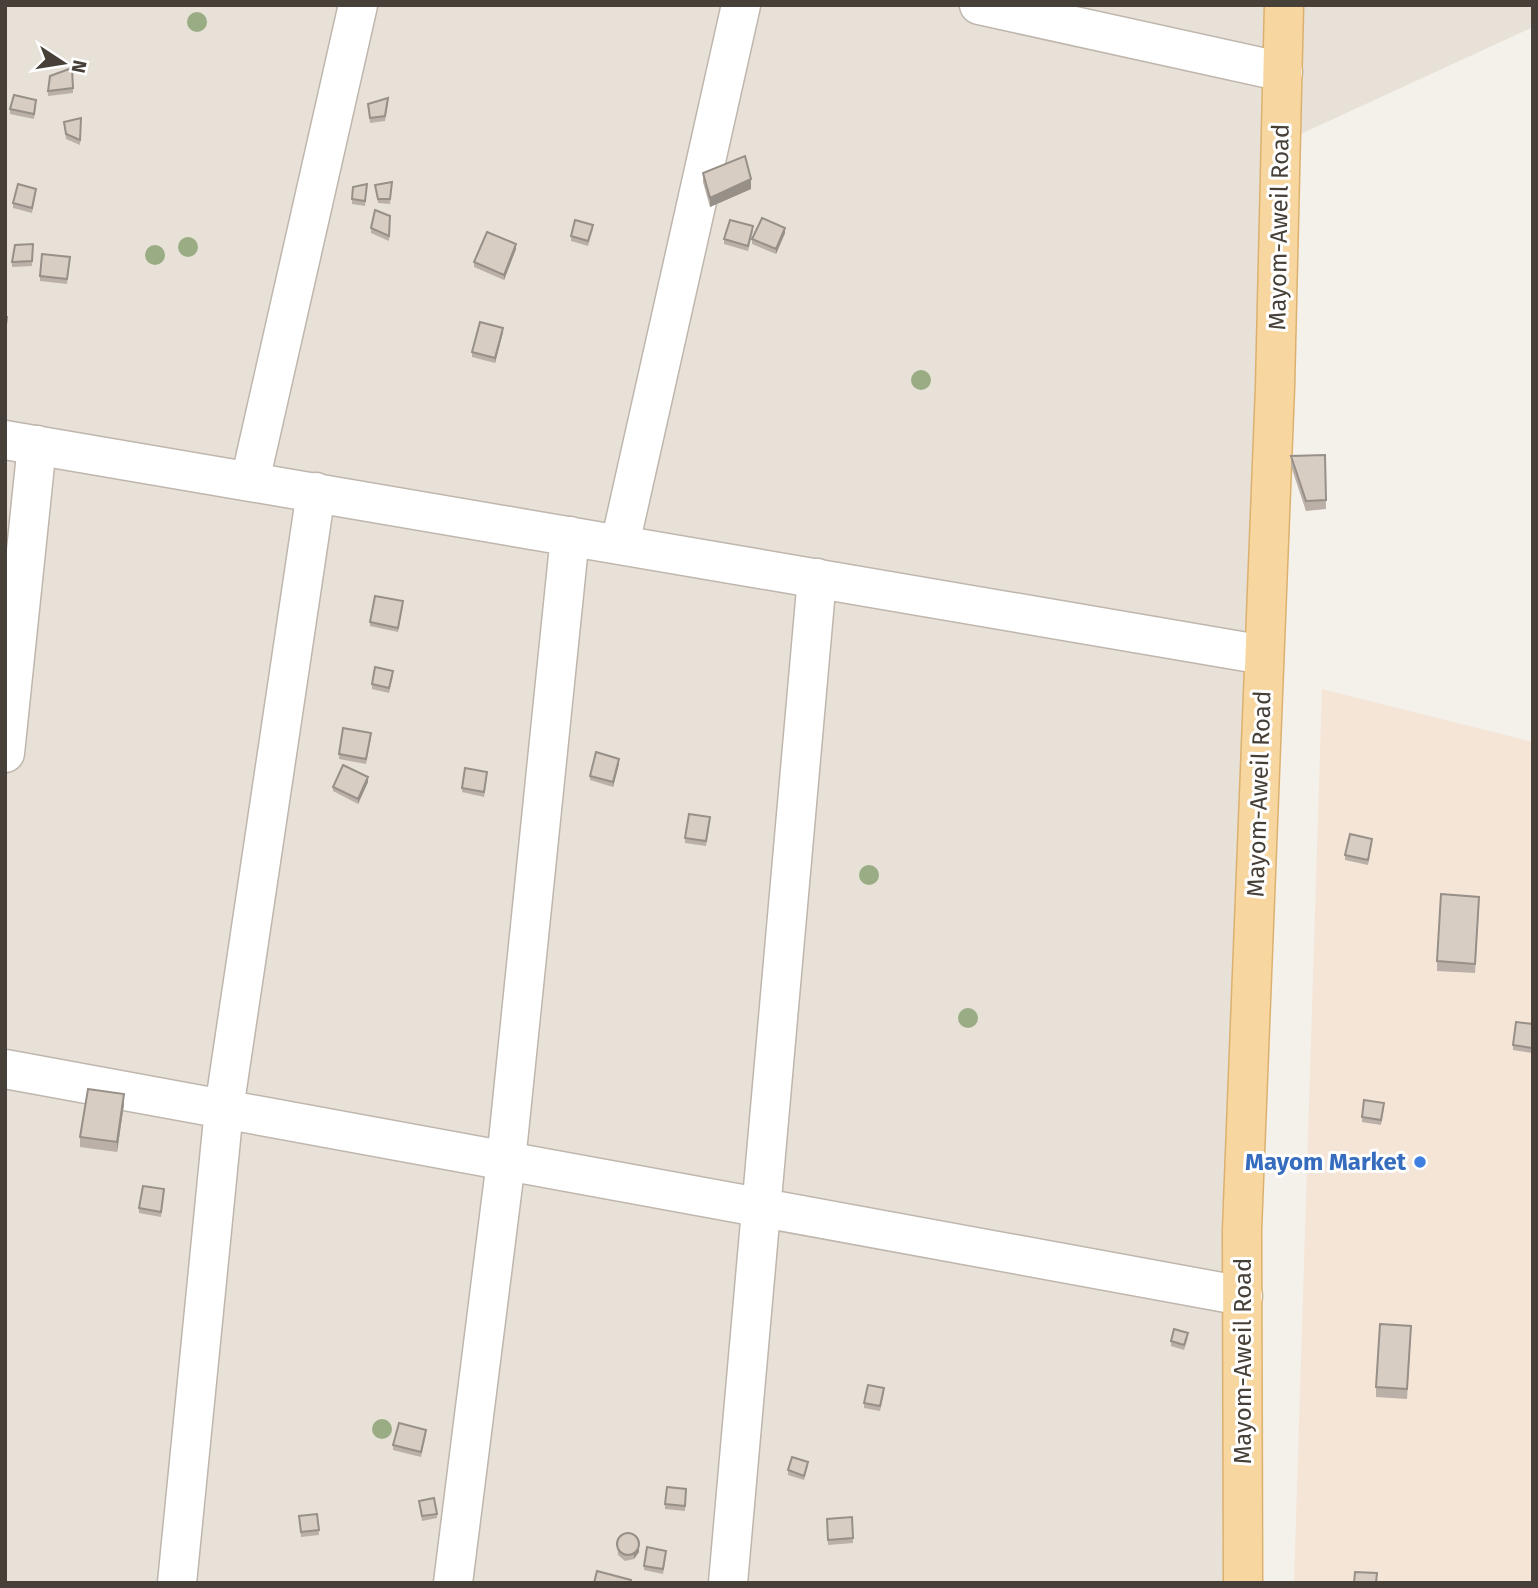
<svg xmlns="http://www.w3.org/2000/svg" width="1538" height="1588" viewBox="0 0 1538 1588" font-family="'Fira Sans',sans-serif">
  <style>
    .residential { fill: #e7e1d8 }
    .commercial { fill: #f4e5d7 }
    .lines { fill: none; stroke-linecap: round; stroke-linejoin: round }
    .minor-casing { stroke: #bfb6ad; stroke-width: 41 }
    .major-casing { stroke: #dcb16f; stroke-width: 41 }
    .minor { stroke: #fff; stroke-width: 38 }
    .major { stroke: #f7d69f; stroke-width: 38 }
    .tree { fill: #9aac83 }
    .wall { fill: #bab0a8 }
    .shaded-wall { fill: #979088 }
    .building { fill: #d8cdc3; stroke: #979088; stroke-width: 2 }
    .shop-dot { fill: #3f7fe0; stroke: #fff; stroke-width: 2.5 }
    .labels { text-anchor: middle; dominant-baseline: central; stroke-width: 6; stroke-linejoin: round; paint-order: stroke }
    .street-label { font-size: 24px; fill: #474038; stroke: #fff }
    .shop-label { font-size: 24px; font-weight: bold; fill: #366cbe; stroke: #fff; text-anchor: end }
  </style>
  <rect width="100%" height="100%" fill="#f4f0ea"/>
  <path class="residential" d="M5,5h1528v22l-252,116 -35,1440h-1241z"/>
  <path class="commercial" d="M1322,689l211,53v841h-239z"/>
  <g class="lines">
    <g class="minor-casing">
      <path id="minor" d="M979,5l304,67
        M5,440l1259,215
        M250,481l108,-476
        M620,544l121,-539
        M5,753l32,-308
        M5,1069l1238,227
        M177,1583l47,-474 92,-617
        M453,1583l53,-422 64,-625
        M728,1583l89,-1005"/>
    </g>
    <g class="major-casing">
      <path id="major" d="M1243,1583l-1,-353 33,-843 9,-382"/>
    </g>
    <use href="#minor" class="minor"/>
    <use href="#major" class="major"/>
  </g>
  <g class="tree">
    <circle cx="197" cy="22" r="10"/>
    <circle cx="188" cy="247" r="10"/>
    <circle cx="155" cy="255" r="10"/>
    <circle cx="921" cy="380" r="10"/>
    <circle cx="869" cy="875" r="10"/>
    <circle cx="968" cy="1018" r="10"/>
    <circle cx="382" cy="1429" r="10"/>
  </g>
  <path class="wall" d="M72,68l1,25 -25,3v-5z
    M388,103l-3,18 -15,2 -2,-19z
    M36,105l-2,14 -24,-5v-5z
    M81,118l-1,27 -14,-6 -2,-17z
    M703,173l48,16 -41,18 -7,-25z
    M367,184l-2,22 -13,-2v-5z
    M375,185l17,2 -2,17 -12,-1z
    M36,193l-4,20 -19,-5v-5z
    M390,216l-1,25 -18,-8v-5z
    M593,229l-5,17 -17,-5v-5z
    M753,231l-5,20 -24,-7v-5z
    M785,233l-9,21 -24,-10v-5z
    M33,244l-1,22 -20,1v-5z
    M516,249l-12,31 -30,-13v-5z
    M70,262l-3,22 -27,-3v-5z
    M503,332l-8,31 -23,-6v-5z
    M1325,455l1,54 -20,2 -15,-45v-10z
    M403,606l-5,26 -28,-6v-4z
    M393,676l-4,17 -17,-4v-5z
    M371,738l-5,26 -27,-5v-5z
    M619,764l-6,23 -23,-7v-4z
    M487,777l-3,20 -22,-5v-4z
    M368,782l-10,22 -25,-13v-4z
    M710,822l-4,24 -21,-3v-5z
    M1372,844l-4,21 -23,-5v-5z
    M1479,906l-4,67 -38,-2v-10z
    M1533,1024l-1,29 -19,-3v-5z
    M124,1104l-7,48 -37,-5v-10z
    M1384,1108l-3,17 -19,-3v-5z
    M164,1194l-3,23 -22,-4v-5z
    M1411,1336l-4,63 -31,-2v-10z
    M1188,1338l-4,12 -13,-4v-5z
    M884,1393l-4,18 -16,-3v-5z
    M426,1435l-5,22 -28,-7v-5z
    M808,1466l-4,14 -16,-5v-5z
    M686,1489l-1,22 -20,-2v-5z
    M419,1501l18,13v4l-15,3z
    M317,1514l2,21 -18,2 -2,-21z
    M852,1517l1,26 -25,2 -1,-26z
    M617,1542l22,10 -5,7 -9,2 -7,-6z
    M666,1555l-3,19 -19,-4v-4z"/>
  <path class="shaded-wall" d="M751,179v10l-41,18v-9z
    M785,228v5l-9,21v-5z
    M516,244v5l-12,31v-5z
    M503,328v4l-8,31v-5z
    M619,759v5l-6,23v-5z
    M368,777v5l-10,22v-5z
    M124,1094v10l-7,48v-10z
    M639,1547v5l-5,7v-5z"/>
  <path class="building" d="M72,68l1,20 -25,3 2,-15z
    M14,95l22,5 -2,14 -24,-5z
    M388,98l-3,18 -15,2 -2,-14z
    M81,118l-1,22 -14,-6 -2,-12z
    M745,156l6,23 -41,19 -7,-25z
    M392,182l-2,17h-12l-3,-14z
    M18,184l18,5 -4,19 -19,-5z
    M367,184l-2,17 -13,-2 1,-12z
    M375,210l15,6 -1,20 -18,-8z
    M762,218l23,10 -9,21 -24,-10z
    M575,220l18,5 -5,16 -17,-5z
    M730,220l23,6 -5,20 -24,-7z
    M487,232l29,12 -12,31 -30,-13z
    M33,244l-1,17 -20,1 3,-17z
    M42,254l28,3 -3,22 -27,-3z
    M5,316l2,1 -2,15z
    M480,322l23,6 -8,30 -23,-6z
    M1325,455l1,45 -20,1 -15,-45z
    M375,596l28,5 -5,27 -28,-6z
    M375,667l18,4 -4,17 -17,-4z
    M343,728l28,5 -5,26 -27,-5z
    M596,752l23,7 -6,23 -23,-6z
    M343,765l25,12 -10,22 -25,-12z
    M465,768l22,4 -3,20 -22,-4z
    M689,814l21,3 -4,24 -21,-3z
    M1350,834l22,5 -4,21 -23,-5z
    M1441,894l38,3 -4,67 -38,-3z
    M1516,1022l17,2 -1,24 -19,-3z
    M88,1089l36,5 -7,48 -37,-5z
    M1364,1100l20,3 -3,17 -19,-3z
    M143,1186l21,3 -3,23 -22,-4z
    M1380,1324l31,2 -4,63 -31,-2z
    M1174,1329l14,4 -4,12 -13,-4z
    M868,1385l16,3 -4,18 -16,-3z
    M399,1423l27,7 -5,22 -28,-7z
    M792,1457l16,5 -4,14 -16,-6z
    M667,1487l19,2 -1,17 -20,-2z
    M434,1498l3,16 -15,2 -3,-15z
    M317,1514l2,16 -18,2 -2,-16z
    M852,1517l1,21 -25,2 -1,-21z
    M617 1544a11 11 0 1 1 22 0a11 11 0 1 1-22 0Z
    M647,1547l19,4 -3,18 -19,-3z
    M597,1571l34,9 -1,3h-36z
    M1355,1572l22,1 -1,10h-22z"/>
  <circle class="shop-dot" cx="1420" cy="1162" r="7"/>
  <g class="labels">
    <g class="street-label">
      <text transform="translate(1279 227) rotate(-89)">Mayom-Aweil Road</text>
      <text transform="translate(1259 794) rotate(-88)">Mayom-Aweil Road</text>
      <text transform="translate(1243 1361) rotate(-90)">Mayom-Aweil Road</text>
    </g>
    <g class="shop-label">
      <text x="1406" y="1162">Mayom Market</text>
    </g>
  </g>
  <rect width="1538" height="1588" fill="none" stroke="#474038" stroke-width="14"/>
  <g transform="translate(63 63) rotate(102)" stroke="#ffffff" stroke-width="5" paint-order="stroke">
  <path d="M0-5L12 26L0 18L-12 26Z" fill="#474038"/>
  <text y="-10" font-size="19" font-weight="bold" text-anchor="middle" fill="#474038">N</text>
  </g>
</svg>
